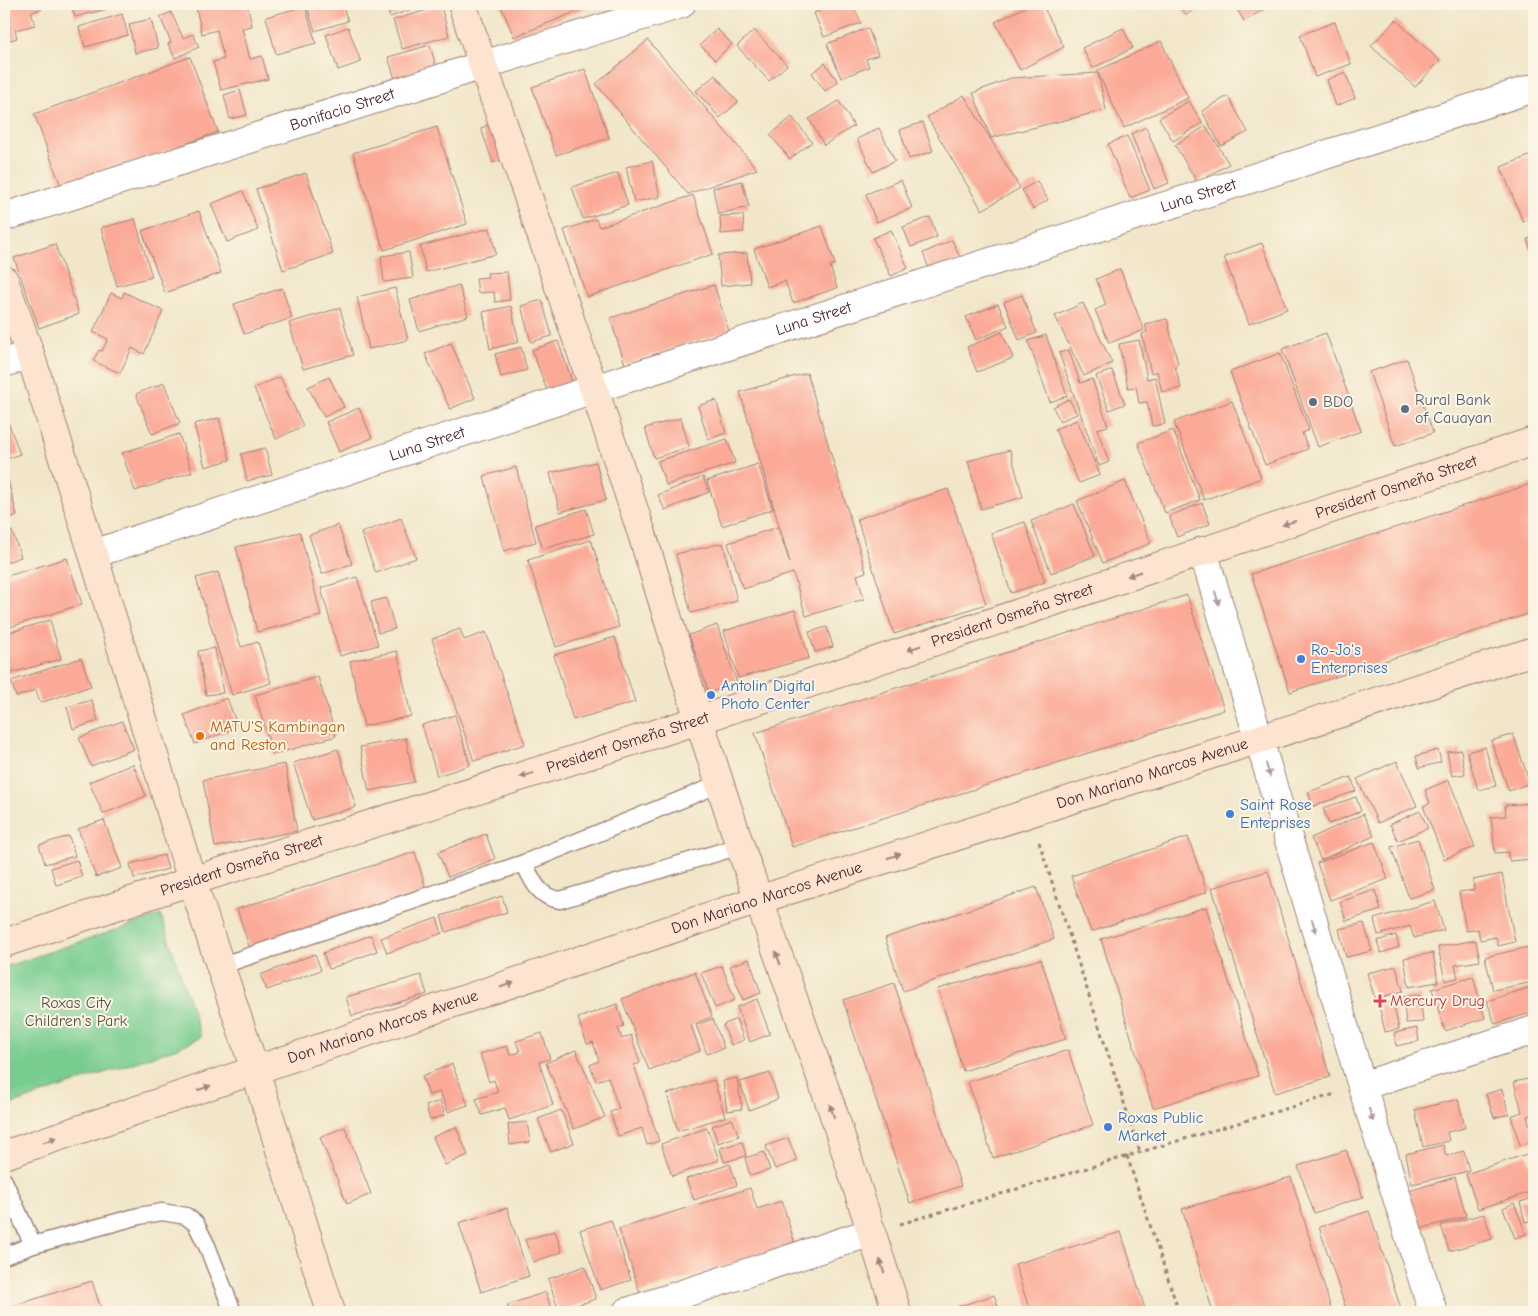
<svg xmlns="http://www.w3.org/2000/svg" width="1538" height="1316" viewBox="0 0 1538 1316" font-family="'Comic Neue',sans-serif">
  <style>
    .green { fill: #77cc90; stroke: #60765e }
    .building { fill: #fbaa97 }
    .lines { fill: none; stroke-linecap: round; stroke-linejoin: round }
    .lane-casing { stroke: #9e827a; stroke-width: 19 }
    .street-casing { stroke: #9e827a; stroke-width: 30 }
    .secondary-casing { stroke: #9e827a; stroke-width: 30 }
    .path { stroke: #9e827a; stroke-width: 3; stroke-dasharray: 4 4; stroke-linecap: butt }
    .lane { stroke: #fff; stroke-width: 16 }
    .street { stroke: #fff; stroke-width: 28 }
    .secondary { stroke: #fde4d1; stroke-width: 28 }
    .oneway { fill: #a4827e }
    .oneway2 { fill: #ae9aa0 }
    .service-dot { fill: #5c6f8a; stroke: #fcf5e5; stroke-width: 2 }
    .shop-dot { fill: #3f7fe0; stroke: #fcf5e5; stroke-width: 2 }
    .food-dot { fill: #e8710a; stroke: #fcf5e5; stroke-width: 2 }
    .health-dot { fill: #e0444e; stroke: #fcf5e5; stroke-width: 2 }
    .labels { text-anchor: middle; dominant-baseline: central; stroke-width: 4; stroke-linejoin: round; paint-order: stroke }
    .street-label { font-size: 16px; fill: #4a1f2b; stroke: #fcf5e5 }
    .service-label { font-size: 16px; fill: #4e5e75; stroke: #fcf5e5; text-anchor: start }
    .shop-label { font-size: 16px; fill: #366cbe; stroke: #fcf5e5; text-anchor: start }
    .food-label { font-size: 16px; fill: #c56008; stroke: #fcf5e5; text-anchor: start }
    .health-label { font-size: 16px; fill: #be3a42; stroke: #fcf5e5; text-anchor: start }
    .park-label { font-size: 16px; fill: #585349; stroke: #fcf5e5 }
  </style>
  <rect width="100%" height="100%" fill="#fcf5e5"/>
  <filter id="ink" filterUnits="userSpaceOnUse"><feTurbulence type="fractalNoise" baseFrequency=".02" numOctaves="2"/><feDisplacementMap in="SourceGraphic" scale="10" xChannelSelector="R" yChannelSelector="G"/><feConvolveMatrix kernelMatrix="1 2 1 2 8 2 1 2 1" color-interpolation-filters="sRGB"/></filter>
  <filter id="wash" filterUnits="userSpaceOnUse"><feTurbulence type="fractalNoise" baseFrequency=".0096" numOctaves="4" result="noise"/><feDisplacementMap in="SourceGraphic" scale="20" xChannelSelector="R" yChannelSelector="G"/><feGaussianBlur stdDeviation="1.12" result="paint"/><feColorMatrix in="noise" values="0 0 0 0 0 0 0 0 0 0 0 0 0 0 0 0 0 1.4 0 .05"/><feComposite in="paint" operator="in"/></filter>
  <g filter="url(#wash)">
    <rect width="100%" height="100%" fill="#f1e6c9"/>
    <path class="green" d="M161,915l40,122 -21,10 -176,60v-140z"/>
    <g id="blocks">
      <path class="building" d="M4,4h36l2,5 -11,3 4,13 -20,5 2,8 -13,4z
        M71,4h46l1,2 -43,11z
        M195,4h52l5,22 -10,2 8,31 12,-3 6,23 -47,11 -8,-28 11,-3 -7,-29 -15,4z
        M306,4h36l6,17 -33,10z
        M365,4h48l2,4 -25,9 -5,-13 -18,7z
        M500,4h95l-81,33z
        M836,4h17l8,19 -37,14 -10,-24z
        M1031,4h11l22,43 -44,23 -25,-48z
        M1178,4h24l-16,11z
        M1234,4h39l-29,17z
        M305,6l11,37 -40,11 -10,-37z
        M441,6l8,30 -47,13 -9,-29z
        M171,12l12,26 10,-4 6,13 -24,11 -7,-14 3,-2 -11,-25z
        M122,14l6,21 -43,12 -6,-20z
        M151,19l7,29 -23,5 -6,-29z
        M1396,20l44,41 -25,26 -44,-41z
        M1335,22l16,42 -36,13 -15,-42z
        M348,27l13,35 -23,8 -12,-35z
        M868,28l10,27 -12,4 3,8 -28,11 -14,-34z
        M1123,28l10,20 -40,20 -11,-20z
        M717,29l15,15 -17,16 -15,-15z
        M754,30l33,35 -18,16 -32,-35z
        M648,40l109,129 -69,25 -92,-110z
        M1161,41l27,57 -64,30 -27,-57z
        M430,45l6,22 -41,12 -7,-22z
        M190,57l28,75 -156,57 -28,-75z
        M825,63l13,19 -13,9 -13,-18z
        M585,69l24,69 -53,17 -24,-68z
        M1345,72l10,26 -19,8 -9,-26z
        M1098,73l8,37 -115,28 -18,-45 38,-15z
        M715,75l23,27 -18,16 -24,-27z
        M240,90l7,25 -17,4 -6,-24z
        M964,95l56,93 -38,22 -55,-93z
        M1228,96l20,36 -27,14 -19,-35z
        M839,101l15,25 -30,19 -15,-26z
        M1189,101l13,22 -29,18 -14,-23z
        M792,117l20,25 -22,17 -20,-24z
        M923,122l10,29 -24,8 -9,-29z
        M494,123l13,35 -14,5 -12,-35z
        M1206,126l23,38 -32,18 -22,-37z
        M437,127l30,97 -83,26 -31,-97z
        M1146,127l23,56 -15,6 -23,-55z
        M879,128l16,33 -22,11 -16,-33z
        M1127,136l23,54 -20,8 -22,-54z
        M1534,154v63l-11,5 -22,-55z
        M652,161l8,36 -26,5 -8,-35z
        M306,173l27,81 -50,16 -27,-81z
        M618,173l10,32 -45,14 -11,-32z
        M901,180l11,28 -36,14 -10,-28z
        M742,181l7,26 -31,7 -5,-26z
        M1037,181l11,19 -15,9 -11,-19z
        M243,191l15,39 -31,12 -16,-38z
        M693,195l20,59 -126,43 -23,-67 32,-11 3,8z
        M199,211l22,62 -56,20 -23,-62z
        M743,215l1,17 -23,2 -1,-18z
        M930,217l7,20 -26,10 -8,-20z
        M135,219l17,58 -35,9 -16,-58z
        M822,226l13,38 -5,2 7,22 -44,15 -8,-22 -18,6 -13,-38z
        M490,228l6,26 -70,18 -6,-26z
        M891,230l17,38 -17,8 -18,-38z
        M1534,237v24l-7,-22z
        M952,240l9,20 -30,13 -8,-20z
        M1262,243l25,66 -38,15 -25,-67z
        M55,244l24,70 -40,14 -25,-70z
        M409,252l4,26 -29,4 -3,-26z
        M747,253l3,30 -29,3 -3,-31z
        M1120,269l24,61 -35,13 -14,-33 11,-5 -10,-26z
        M507,272l3,28 -15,2 -1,-10 -16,1 -2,-15 12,-1 -1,-4z
        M459,285l9,31 -49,15 -9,-31z
        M714,285l15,46 -104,33 -15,-46z
        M282,288l10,30 -48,16 -10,-30z
        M395,288l13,52 -39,9 -12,-52z
        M124,292l39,19 -19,43 -12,-6 -12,25 -27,-12 6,-11 3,1 6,-12 -15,-7 18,-39 11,5z
        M1022,295l15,38 -18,7 -15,-38z
        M542,300l10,36 -21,6 -10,-36z
        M1083,303l29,60 -28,13 -29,-60z
        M998,304l10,22 -32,14 -10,-23z
        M511,306l8,36 -29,7 -7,-37z
        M340,308l13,47 -50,14 -14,-46z
        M1167,319l11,45 -3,2 6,22 -19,4 -5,-21 -6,2 -9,-39 5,-2 -2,-8z
        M1002,332l11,26 -36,14 -10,-25z
        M1326,333l35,98 -43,16 -36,-98z
        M1046,335l21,61 -17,6 -22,-61z
        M1139,340l8,39 8,-2 10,47 -13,2 -5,-24 -8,1 -3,-16 -8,1 -9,-44z
        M558,341l14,40 -25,9 -15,-40z
        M451,343l24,55 -25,11 -25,-55z
        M521,347l6,23 -26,7 -6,-23z
        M1069,350l11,33 12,-4 16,47 -11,3 12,33 -10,4 -40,-113z
        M1280,353l29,77 -7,3 6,16 -43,16 -35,-93z
        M1407,359l26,74 -38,13 -26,-74z
        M1112,370l13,34 -16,6 -13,-34z
        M807,373l59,199 -9,3 7,24 -58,17 -13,-43 -50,16 -15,-46 50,-16 12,36 -50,-171z
        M280,377l23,49 -27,13 -22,-51z
        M329,377l15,30 -20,10 -16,-30z
        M164,383l16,40 -28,11 -16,-40z
        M1069,399l8,15 -17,7 -7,-14z
        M716,400l10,33 -18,6 -10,-33z
        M1232,401l29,77 -57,22 -30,-78z
        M359,408l13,30 -33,14 -13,-30z
        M4,411l16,43 -16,6z
        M219,418l11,42 -25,7 -11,-43z
        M681,418l8,29 -35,11 -9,-30z
        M1077,420l23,55 -21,8 -24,-54z
        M1173,430l27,70 -35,13 -27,-70z
        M179,434l13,38 -57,19 -13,-38z
        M727,439l8,24 -69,22 -8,-24z
        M265,448l7,27 -25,6 -6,-27z
        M1010,450l13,47 -42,12 -13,-48z
        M596,462l10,38 -46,12 -10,-39z
        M758,464l15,45 -51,17 -15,-45z
        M516,467l20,75 -32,9 -20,-75z
        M703,477l6,15 -44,18 -7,-15z
        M8,480l9,36 -13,3v-38z
        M1125,481l26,62 -48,20 -26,-62z
        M1534,483v129l-244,80 -39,-118z
        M948,489l38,115 -92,30 -37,-115z
        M1202,503l8,21 -33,13 -8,-21z
        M1074,504l21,52 -44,17 -20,-52z
        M586,509l8,25 -51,15 -8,-24z
        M401,518l15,40 -40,15 -15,-40z
        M1025,522l20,60 -34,11 -20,-60z
        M338,525l14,39 -30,10 -13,-39z
        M12,531l9,26 -17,6v-30z
        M300,532l21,84 -64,16 -21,-85z
        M591,540l28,87 -63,20 -28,-87z
        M723,543l14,58 -46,12 -15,-59z
        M67,558l15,46 -78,25v-52z
        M218,572l23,75 17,-5 13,41 -39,12 -36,-117z
        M357,577l21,68 -38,11 -19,-68z
        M1187,595l37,115 -432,137 -37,-114z
        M386,598l9,31 -17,4 -7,-31z
        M795,610l14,48 -71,20 -14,-47z
        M50,620l11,39 -57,16v-41z
        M717,625l20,58 -28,10 -20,-58z
        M827,627l6,20 -18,5 -6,-20z
        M460,629l4,11 22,-8 39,112 -51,17 -42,-122z
        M615,637l20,65 -62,18 -19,-65z
        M215,648l8,45 -17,2 -8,-44z
        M397,651l14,65 -47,10 -14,-65z
        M81,658l10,28 -51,17 -4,-13 -20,7 -5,-16z
        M318,677l18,59 -63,19 -18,-60z
        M227,698l11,29 -43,17 -11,-29z
        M92,700l6,21 -25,8 -6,-22z
        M455,715l15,50 -33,11 -15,-51z
        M122,721l12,28 -43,17 -12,-28z
        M1513,734l17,49 -21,8 -18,-50z
        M406,738l8,44 -45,9 -9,-44z
        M1485,747l11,39 -18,4 -11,-38z
        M338,749l18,58 -44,13 -19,-57z
        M1438,750l3,12 -22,6 -3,-12z
        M1461,750l4,24 -13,2 -5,-24z
        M1397,761l20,45 -39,17 -21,-44z
        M133,764l13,32 -43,18 -14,-32z
        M285,764l12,67 -82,16 -12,-67z
        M1351,777l5,14 -43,15 -5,-14z
        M1449,780l26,67 -31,12 -21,-53 7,-3 -5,-13z
        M1356,797l5,14 -32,13 -6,-16z
        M1534,803v56l-25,2 -1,-9 -13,1 -4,-36 15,-1 -1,-11z
        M1420,811l8,17 -30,13 -8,-17z
        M1363,814l11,22 -53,24 -10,-22z
        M104,820l18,48 -26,9 -18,-48z
        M486,834l9,25 -47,18 -10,-25z
        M69,836l6,20 -30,8 -6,-19z
        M1188,837l19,55 -116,40 -20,-56z
        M1418,839l17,51 -26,8 -18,-51z
        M1374,842l14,37 -58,21 -13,-37z
        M415,852l12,40 -177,57 -13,-40z
        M164,855l4,14 -34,9 -4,-14z
        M77,860l5,17 -26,8 -5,-17z
        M1268,871l62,206 -55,16 -63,-205z
        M1502,874l13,68 -17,4 -2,-9 -16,3 -2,-11 -12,2 -7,-39 15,-2 -1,-10z
        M1036,887l18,52 -151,52 -18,-53z
        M1375,890l6,20 -35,11 -6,-19z
        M502,896l5,16 -61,20 -5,-16z
        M1435,901l9,29 -30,8 -4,-12 -32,9 -4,-16z
        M1206,907l52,169 -105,32 -52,-169z
        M437,918l5,15 -55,20 -6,-15z
        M1364,923l8,28 -26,6 -7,-28z
        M371,935l6,16 -48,18 -6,-16z
        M1396,935l3,12 -18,6 -4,-12z
        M1476,940l4,21 -25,4 3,13 -13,3 -7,-34z
        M1533,946l1,36 -41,8 -8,-33z
        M1433,953l5,29 -29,5 -5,-29z
        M315,954l6,16 -54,20 -7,-15z
        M749,959l12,34 -18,7 -13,-34z
        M1041,959l25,80 -103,32 -25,-82z
        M722,966l13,34 -20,8 -14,-35z
        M1396,966l7,25 -28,8 -8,-26z
        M695,972l17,45 -21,8 9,26 -51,19 -27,-71z
        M421,975l6,19 -75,22 -6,-19z
        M1473,977l12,41 -40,13 -13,-42z
        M894,983l67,203 -51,17 -67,-203z
        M1534,986v26l-39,12 -8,-23z
        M1420,995l3,27 -17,1 -3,-26z
        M757,999l13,35 -20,8 -13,-35z
        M1393,1002l6,27 -14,3 -6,-27z
        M617,1004l7,22 -6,2 4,11 9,-4 9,28 -6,2 25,76 -12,4 -5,-17 -24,8 -8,-24 9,-3 -11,-32 -12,4 -6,-16 9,-4 -6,-19 -6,2 -9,-26z
        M713,1019l11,29 -17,6 -11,-29z
        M736,1019l8,21 -13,5 -8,-20z
        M1417,1028l2,13 -23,5 -2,-13z
        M542,1033l8,26 -11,3 14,43 -44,15 -4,-12 -23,7 -6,-16 22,-7 -4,-12 -5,2 -9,-28 27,-8 3,9 10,-3 -4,-11z
        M576,1050l29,67 -31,12 -28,-66z
        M1068,1050l25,75 -100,33 -25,-76z
        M452,1064l16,41 -20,7 -8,-20 -11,3 -7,-19z
        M770,1073l8,26 -29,11 -9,-28z
        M737,1078l5,31 -15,2 -4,-30z
        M1528,1079l6,21v14l-7,2 7,26 -14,3 -9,-29 11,-4 -8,-30z
        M714,1080l11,37 -47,14 -11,-37z
        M1502,1089l7,25 -15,4 -8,-24z
        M1458,1099l7,29 -18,4 2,9 -26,6 -8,-37z
        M440,1101l5,14 -15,5 -4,-14z
        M561,1110l13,33 -23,9 -13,-33z
        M732,1119l7,17 -21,7 -6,-17z
        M527,1122l3,20 -20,3 -2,-21z
        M345,1127l26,67 -24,10 -27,-67z
        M456,1127l12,28 -23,10 -12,-28z
        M707,1128l12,32 -47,16 -11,-32z
        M788,1138l9,23 -22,8 -9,-23z
        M742,1142l4,14 -22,6 -4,-14z
        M1443,1145l3,11 18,-5 5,20 -57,13 -6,-30z
        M1346,1150l17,47 -49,16 -16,-47z
        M764,1152l6,18 -20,6 -5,-18z
        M1527,1154l7,21v16l-56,18 -12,-35z
        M730,1164l7,21 -43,15 -8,-21z
        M1291,1177l41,135h-119l-31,-103z
        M1455,1177l11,39 -46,13 -11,-38z
        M750,1188l7,21 25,-8 13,43 -155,49 -21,-64z
        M1534,1198v22l-9,2 -5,-20z
        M1514,1203l12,31 -11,4 -12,-30z
        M507,1208l22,68 -48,16 -22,-69z
        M1369,1211l33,101h-55l-28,-85z
        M1484,1214l8,25 -43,12 -8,-26z
        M611,1220l20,60 -31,10 -20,-60z
        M555,1231l7,21 -29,10 -8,-22z
        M1121,1232l25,80h-116l-15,-48z
        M585,1266l11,33 -37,12 -11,-32z
        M92,1281l10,31h-87l-2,-6z
        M546,1292l6,20h-42l-3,-7z
        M994,1295l6,17h-59z"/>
    </g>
  </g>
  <g filter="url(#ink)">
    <use href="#blocks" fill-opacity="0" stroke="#9e827a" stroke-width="1"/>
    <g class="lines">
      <g class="lane-casing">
        <path id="lane" d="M524,863c8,17 15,35 36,37l180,-54
          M220,966l304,-103 196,-79
          M4,1181l29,64
          M4,1256l29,-11 106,-29 23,-4 24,4 10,8 11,22 26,66"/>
      </g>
      <g class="street-casing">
        <g id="street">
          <path id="s1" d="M4,217l479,-152 198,-61"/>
          <path d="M4,363l26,-9"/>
          <path d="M1203,551l159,535 71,226"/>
          <path id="s2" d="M93,554l501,-165 940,-301"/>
          <path d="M1362,1086l172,-56"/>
          <path d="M627,1312l245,-80"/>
        </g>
      </g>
      <g class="secondary-casing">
        <g id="secondary">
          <path d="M462,4l132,385 48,145 57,186 41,126 93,266 64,200"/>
          <path d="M4,280l26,74 63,200 99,327 63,189 76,242"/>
          <path id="s3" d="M4,943l188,-62 507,-161 835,-279"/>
          <path id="s4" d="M4,1155l754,-255 776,-249"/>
        </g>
      </g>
      <path class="path" d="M1039,842l101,310
        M1127,1156l52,156
        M900,1224l435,-130"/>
      <use href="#lane" class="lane"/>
      <use href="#street" class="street"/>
      <use href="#secondary" class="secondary"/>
    </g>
    <defs><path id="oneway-solid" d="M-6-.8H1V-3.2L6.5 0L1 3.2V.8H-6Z" transform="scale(1.25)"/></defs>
    <g class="oneway">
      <use href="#oneway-solid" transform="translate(1289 523) rotate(162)"/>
      <use href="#oneway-solid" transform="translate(1134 574) rotate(161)"/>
      <use href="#oneway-solid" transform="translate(914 648) rotate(161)"/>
      <use href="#oneway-solid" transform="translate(527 775) rotate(162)"/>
      <use href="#oneway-solid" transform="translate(894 856) rotate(-18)"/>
      <use href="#oneway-solid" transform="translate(778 958) rotate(-110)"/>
      <use href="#oneway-solid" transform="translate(507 985) rotate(-19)"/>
      <use href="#oneway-solid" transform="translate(204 1088) rotate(-19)"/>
      <use href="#oneway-solid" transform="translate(832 1111) rotate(-109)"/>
      <use href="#oneway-solid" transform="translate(50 1140) rotate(-19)"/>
      <use href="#oneway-solid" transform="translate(882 1266) rotate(-107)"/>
    </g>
    <g class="oneway2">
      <use href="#oneway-solid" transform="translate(1217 598) rotate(74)"/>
      <use href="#oneway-solid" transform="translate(1268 770) rotate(73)"/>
      <use href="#oneway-solid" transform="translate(1314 926) rotate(73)"/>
      <use href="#oneway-solid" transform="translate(1371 1115) rotate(72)"/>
    </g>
  </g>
  <g class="service-dot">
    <circle cx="1313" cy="402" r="5"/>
    <circle cx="1405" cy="409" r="5"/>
  </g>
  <g class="shop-dot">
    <circle cx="1301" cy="659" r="5"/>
    <circle cx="711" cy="695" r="5"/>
    <circle cx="1230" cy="814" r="5"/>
    <circle cx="1108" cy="1127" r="5"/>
  </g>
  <circle class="food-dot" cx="200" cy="736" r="5"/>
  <path class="health-dot" d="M1377.5 993.5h5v5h5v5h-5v5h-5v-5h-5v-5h5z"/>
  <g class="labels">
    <g class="street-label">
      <text stroke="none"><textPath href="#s1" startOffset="355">Bonifacio Street</textPath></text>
      <text stroke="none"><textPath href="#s2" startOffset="1162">Luna Street</textPath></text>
      <text stroke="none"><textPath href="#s2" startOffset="758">Luna Street</textPath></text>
      <text stroke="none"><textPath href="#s2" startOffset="352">Luna Street</textPath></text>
      <text stroke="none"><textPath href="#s3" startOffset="1465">President Osmeña Street</textPath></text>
      <text stroke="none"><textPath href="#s3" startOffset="1060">President Osmeña Street</textPath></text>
      <text stroke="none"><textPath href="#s3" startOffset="655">President Osmeña Street</textPath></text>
      <text stroke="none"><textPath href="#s4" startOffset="1210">Don Mariano Marcos Avenue</textPath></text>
      <text stroke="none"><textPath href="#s3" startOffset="250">President Osmeña Street</textPath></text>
      <text stroke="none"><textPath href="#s4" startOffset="805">Don Mariano Marcos Avenue</textPath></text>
      <text stroke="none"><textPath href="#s4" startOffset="400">Don Mariano Marcos Avenue</textPath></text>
    </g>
    <g class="service-label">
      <text x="1415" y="400">Rural Bank<tspan x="1415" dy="18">of Cauayan</tspan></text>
      <text x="1323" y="402">BDO</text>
    </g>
    <g class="shop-label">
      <text x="1311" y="650">Ro-Jo's<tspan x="1311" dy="18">Enterprises</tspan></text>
      <text x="721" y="686">Antolin Digital<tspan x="721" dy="18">Photo Center</tspan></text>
      <text x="1240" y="805">Saint Rose<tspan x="1240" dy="18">Enteprises</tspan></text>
      <text x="1118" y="1118">Roxas Public<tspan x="1118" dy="18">Market</tspan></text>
    </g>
    <g class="food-label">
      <text x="210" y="727">MATU'S Kambingan<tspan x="210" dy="18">and Reston</tspan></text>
    </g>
    <g class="health-label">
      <text x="1390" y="1001">Mercury Drug</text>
    </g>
    <g class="park-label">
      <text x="76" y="1003">Roxas City<tspan x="76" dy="18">Children's Park</tspan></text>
    </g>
  </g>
  <rect width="1538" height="1316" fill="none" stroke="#fcf5e5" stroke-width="20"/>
</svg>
